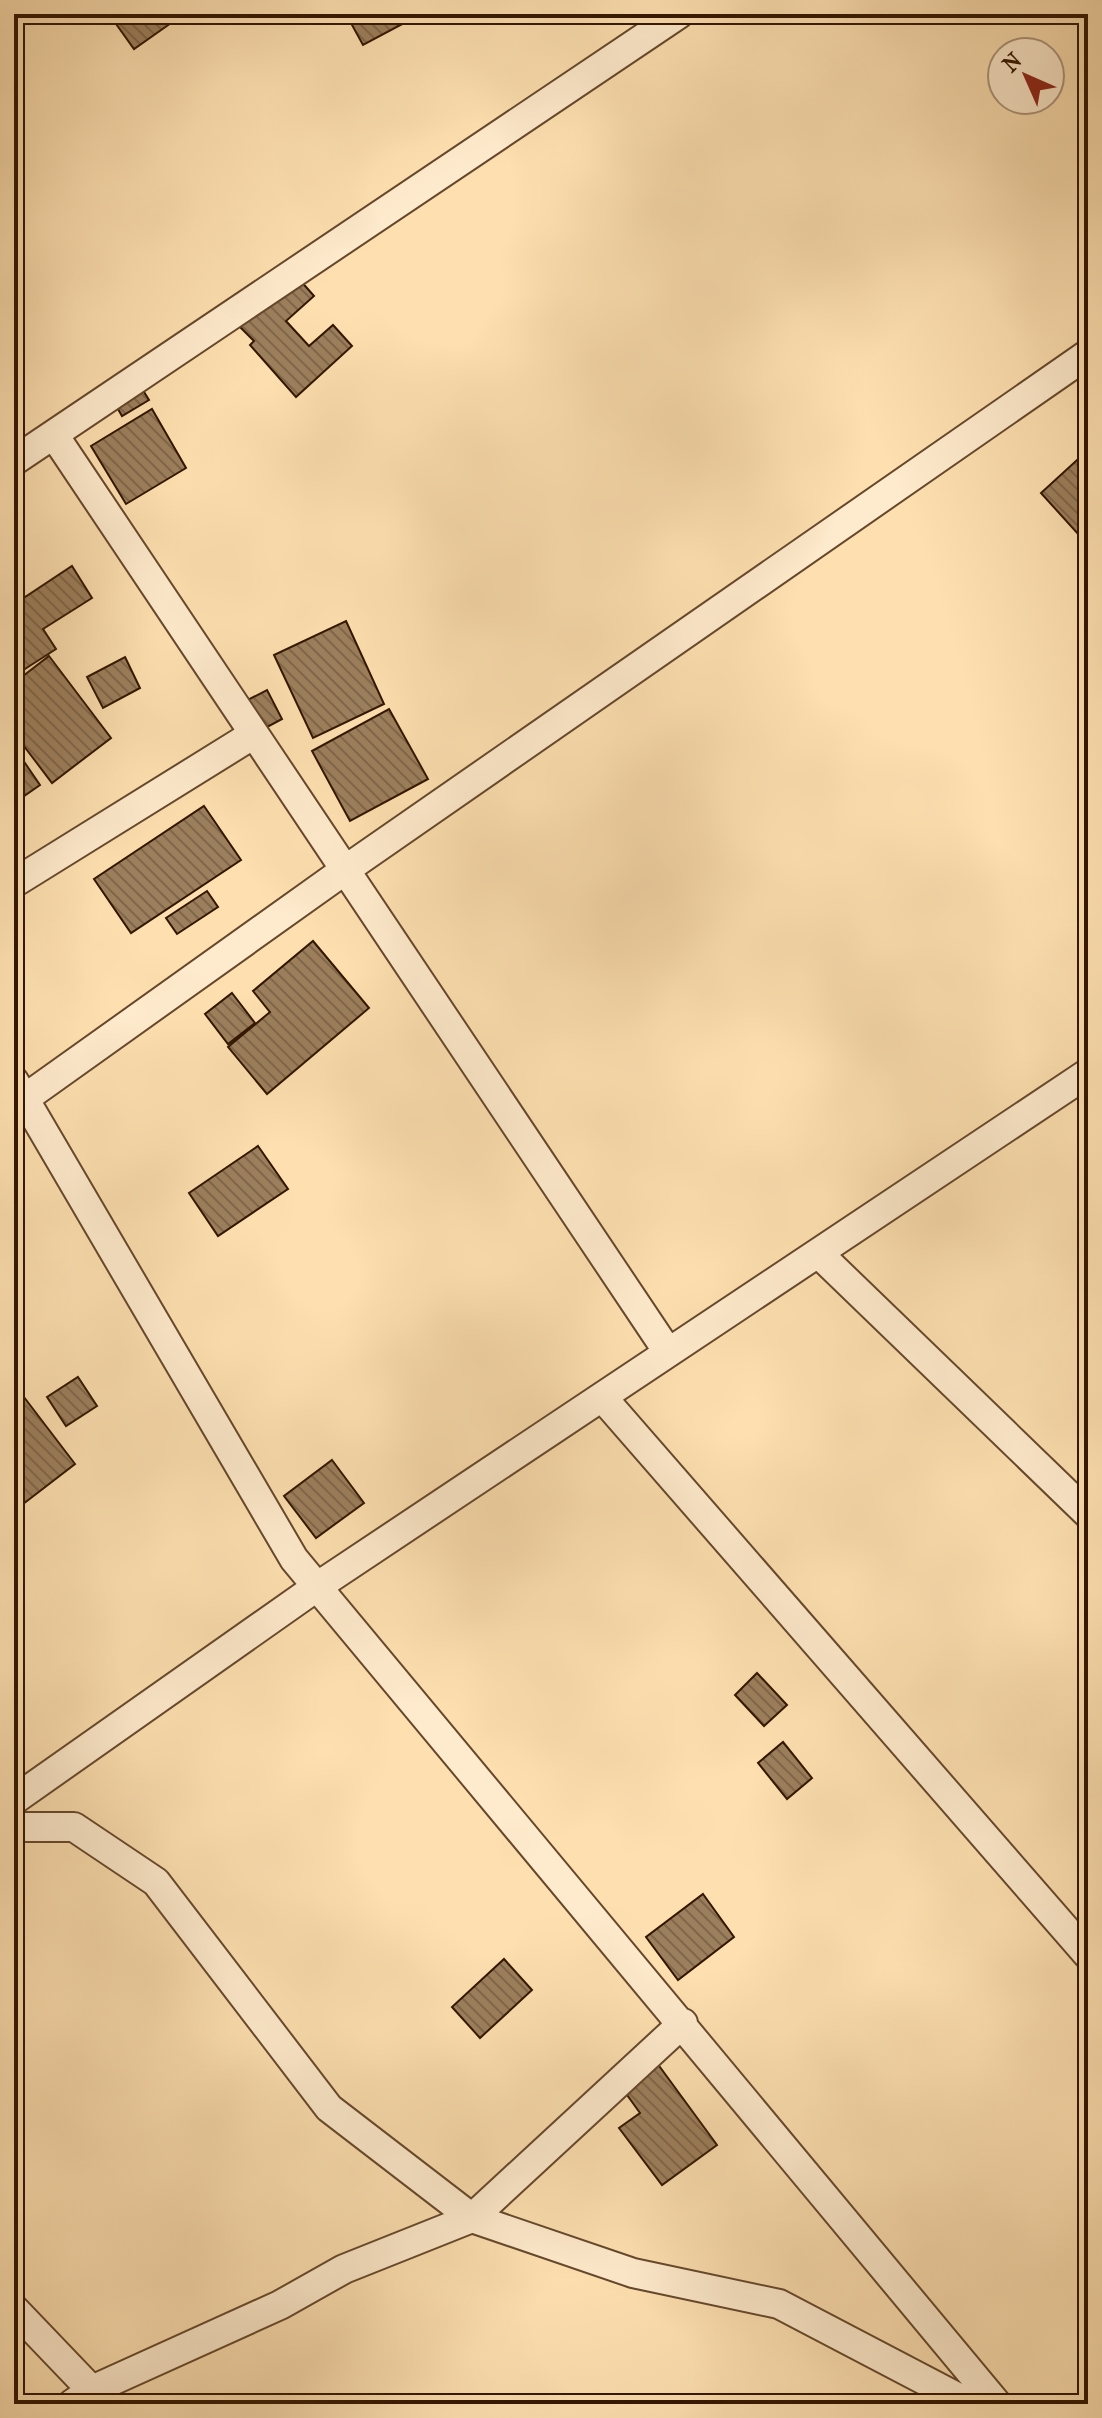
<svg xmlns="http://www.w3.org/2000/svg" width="1102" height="2418" viewBox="0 0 1102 2418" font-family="'IM FELL French Canon',serif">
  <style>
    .building { fill: url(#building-back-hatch); stroke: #321600; stroke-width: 2 }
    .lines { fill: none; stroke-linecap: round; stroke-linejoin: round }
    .minor-casing { stroke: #65482c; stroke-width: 32 }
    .minor { stroke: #feeacc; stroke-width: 28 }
  </style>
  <defs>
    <pattern id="building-back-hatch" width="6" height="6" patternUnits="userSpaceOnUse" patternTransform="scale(2)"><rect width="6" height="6" fill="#9c7f5c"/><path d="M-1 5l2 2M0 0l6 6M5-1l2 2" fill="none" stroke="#80674a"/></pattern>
  </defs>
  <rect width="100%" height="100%" fill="#fddfb0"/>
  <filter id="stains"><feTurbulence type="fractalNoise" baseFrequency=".0025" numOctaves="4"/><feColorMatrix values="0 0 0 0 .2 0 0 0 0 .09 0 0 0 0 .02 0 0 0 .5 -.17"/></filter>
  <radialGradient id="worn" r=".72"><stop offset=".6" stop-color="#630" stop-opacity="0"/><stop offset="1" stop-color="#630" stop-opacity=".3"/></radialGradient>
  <path class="building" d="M109,14h56l6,9 -37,26z
    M346,14h75l-58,31z
    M291,270l23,26 -28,25 23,25 24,-21 19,21 -56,51 -46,-52 4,-4 -20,-20z
    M136,379l13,21 -27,16 -12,-21z
    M152,409l34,59 -60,36 -35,-58z
    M1088,450v95l-47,-52z
    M72,566l20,32 -49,31 13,20 -42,27v-97l11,18z
    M346,621l38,83 -71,34 -39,-83z
    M49,656l62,82 -59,45 -38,-50v-50z
    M125,657l15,31 -37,20 -16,-31z
    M267,690l15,29 -24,13 -16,-29z
    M389,709l39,70 -78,42 -38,-70z
    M14,747l26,38 -26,18z
    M204,806l37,54 -110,73 -37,-54z
    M207,891l11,16 -41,27 -11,-16z
    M313,941l56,67 -102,86 -39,-47 42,-35 -17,-21z
    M232,993l23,30 -27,21 -23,-30z
    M258,1146l30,43 -70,47 -29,-43z
    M78,1377l19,29 -31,20 -19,-29z
    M14,1384l61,80 -61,47z
    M332,1460l32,43 -48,35 -32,-42z
    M757,1673l30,32 -23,21 -29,-31z
    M783,1742l29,36 -25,21 -29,-36z
    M703,1894l31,43 -56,43 -32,-43z
    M504,1959l28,31 -52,48 -28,-31z
    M657,2063l60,82 -55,40 -43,-57 21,-15 -18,-25z"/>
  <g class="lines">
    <g class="minor-casing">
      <path id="minor" d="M54,435l614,917
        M14,461l665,-447
        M14,883l240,-149
        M14,1081l280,478 703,845
        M24,1099l321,-229 743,-516
        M818,1253l270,261
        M602,1397l486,558
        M14,1800l304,-214 770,-513
        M14,1827h60l82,55 173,226 143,110 161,55 146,31 191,100
        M14,2309l90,94
        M72,2404l20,-14 188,-85 64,-36 128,-51 211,-195"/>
    </g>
    <use href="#minor" class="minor"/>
  </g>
  <rect width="1102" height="2418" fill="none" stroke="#fddfb0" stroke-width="48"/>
  <rect x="16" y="16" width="1070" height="2386" fill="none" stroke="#321600" stroke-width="4"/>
  <rect x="24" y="24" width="1054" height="2370" fill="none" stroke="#321600" stroke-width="2"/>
  <g transform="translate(1026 76) rotate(315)"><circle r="38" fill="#feeacc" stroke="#ac957a" stroke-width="2"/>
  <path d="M0-6L14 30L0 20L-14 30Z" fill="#8f2418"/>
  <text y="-12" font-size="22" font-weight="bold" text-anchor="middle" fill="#321600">N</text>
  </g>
  <rect width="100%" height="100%" filter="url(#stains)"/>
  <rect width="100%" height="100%" fill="url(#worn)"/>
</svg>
